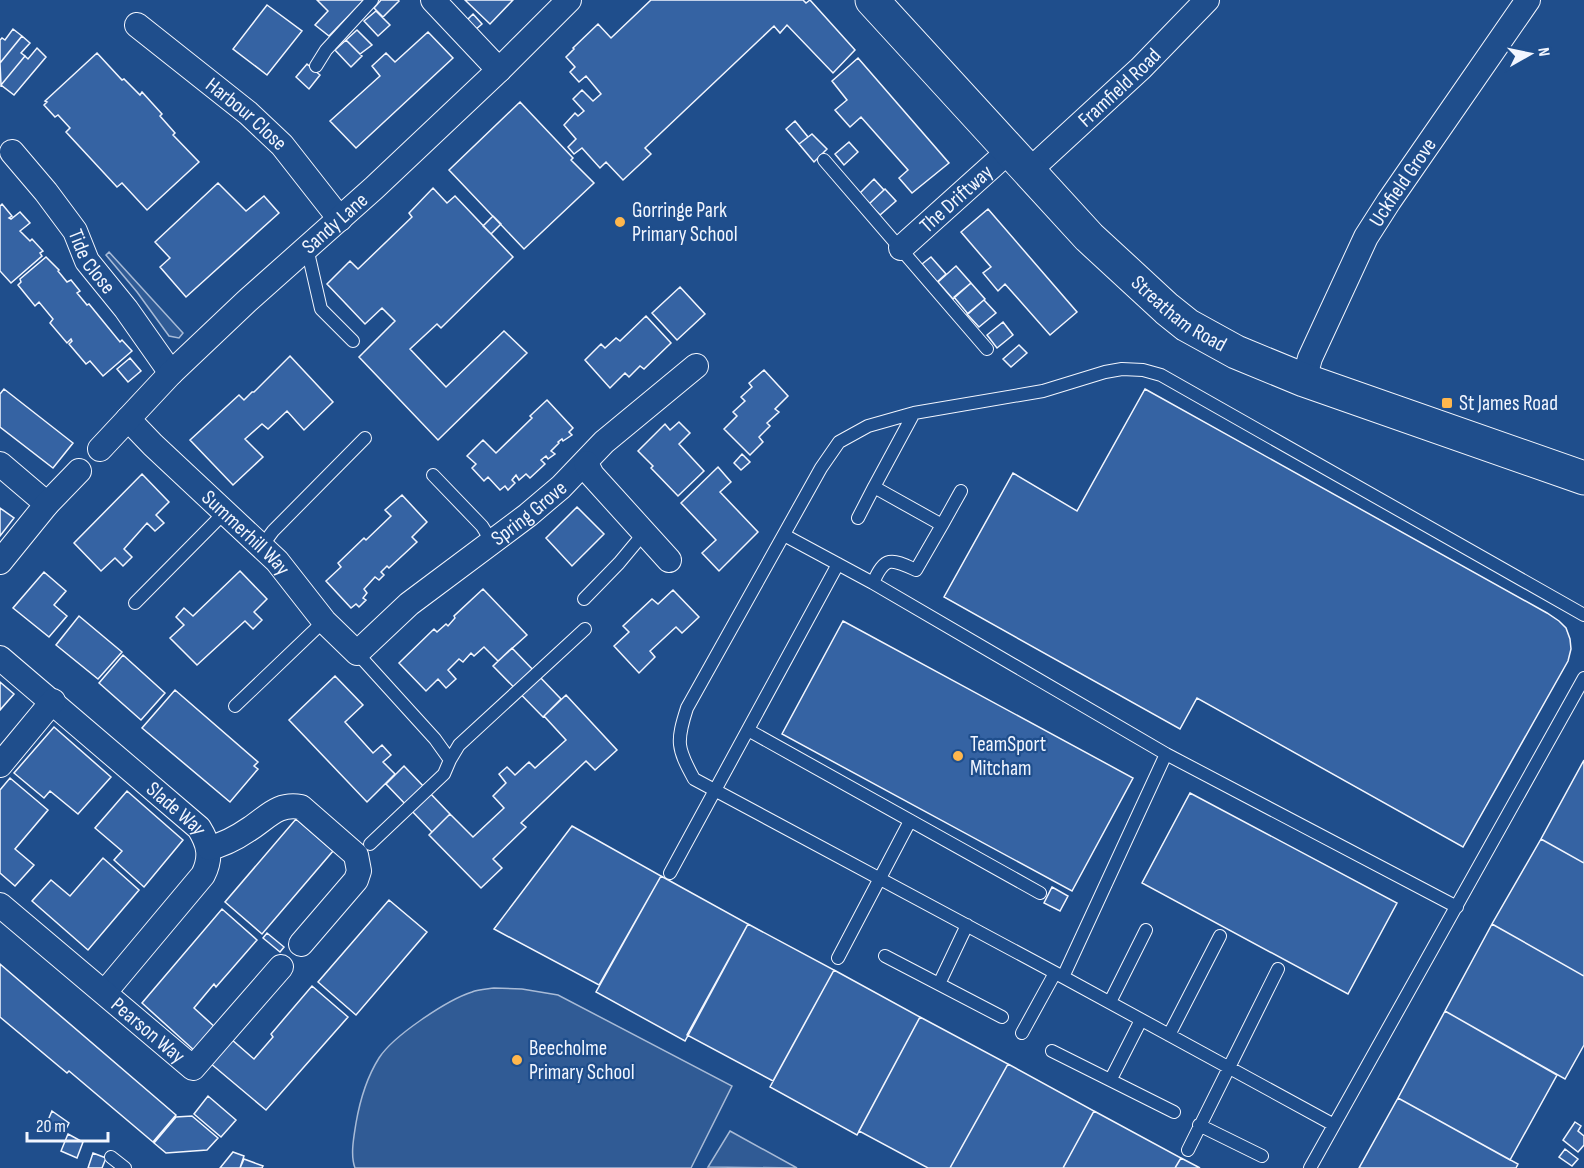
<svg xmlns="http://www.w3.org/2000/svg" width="1584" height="1168" viewBox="0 0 1584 1168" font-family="'Sofia Sans Condensed',sans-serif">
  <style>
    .green { fill: #305b95; stroke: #a8bbd7; stroke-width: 1.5 }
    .building { fill: #3563a3; stroke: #f2f6ff; stroke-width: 1.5 }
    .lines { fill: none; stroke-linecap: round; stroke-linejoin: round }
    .service-casing { stroke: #f2f6ff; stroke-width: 14 }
    .minor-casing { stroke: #f2f6ff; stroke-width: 26 }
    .primary-casing { stroke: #f2f6ff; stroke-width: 35 }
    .service { stroke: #1f4e8c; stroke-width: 12 }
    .minor { stroke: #1f4e8c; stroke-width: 24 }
    .primary { stroke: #1f4e8c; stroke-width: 33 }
    .poi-dot { fill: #ffb74d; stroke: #1f4e8c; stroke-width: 2 }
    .labels { text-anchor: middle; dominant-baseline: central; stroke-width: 4.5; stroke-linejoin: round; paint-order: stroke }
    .street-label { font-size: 21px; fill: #f2f6ff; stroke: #1f4e8c }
    .poi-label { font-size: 21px; fill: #f2f6ff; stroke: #1f4e8c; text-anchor: start }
  </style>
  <rect width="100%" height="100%" fill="#1f4e8c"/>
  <path class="green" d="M109,252l74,81 -4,5 -10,-2 -32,-44 -31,-37z
    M494,988l28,1 36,6 174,91 -41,82h-336c-5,-13 -1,-32 1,-45 4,-23 11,-46 23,-65 14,-22 68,-58 93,-66 6,-3 15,-3 22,-4z
    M730,1131l67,37 -89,-1z"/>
  <path class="building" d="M317,0h47l-35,36 -14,-11 13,-14z
    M381,0h17l1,1 -16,16 -9,-9z
    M465,0h48l-23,24z
    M651,0h152l3,3 4,-3 45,50 -22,23 -46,-48 -7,8 -6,-7 -129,122 6,6 -28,26 -17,-18 -6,6 -18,-20 -8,6 -6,-7 8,-8 -12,-14 11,-12 3,3 6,-5 -11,-12 9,-9 11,11 8,-7 -15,-18 -7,6 -9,-10 5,-5 -9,-10 8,-8 -1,-1 25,-24 13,14z
    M267,5l35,26 -35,44 -34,-26z
    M376,11l14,14 -12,11 -14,-15z
    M473,14l9,10 -7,6 -8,-10z
    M13,29l9,7 -22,27v-23l2,-2 3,2z
    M357,30l15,15 -12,9 -14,-14z
    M428,32l25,26 -97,90 -26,-27 50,-45 -8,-10 14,-13 9,9z
    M22,36l8,7 -9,10 4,3 -24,29 -1,-22z
    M346,40l16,16 -11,11 -16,-17z
    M37,48l9,9 -32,38 -13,-10 24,-29 3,3z
    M97,53l25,27 2,-1 16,16 2,-3 20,22 -2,2 15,17 -2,2 26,27 -52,48 -25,-27 -5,4 -51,-55 4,-4 -12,-13 -3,2 -11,-12 3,-3 -2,-1z
    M858,58l91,105 -37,30 -13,-15 9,-8 -47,-53 -11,10 -15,-17 12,-10 -15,-19z
    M307,64l13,11 -11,14 -13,-12z
    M520,102l53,56 -2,2 23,23 -70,66 -75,-79z
    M795,121l13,16 -9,7 -13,-15z
    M812,134l15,15 -13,13 -15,-18z
    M849,142l9,10 -14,13 -9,-11z
    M874,179l10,11 -15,14 -9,-11z
    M218,183l28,28 18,-15 15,17 -93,84 -26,-30 10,-9 -15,-16z
    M433,188l14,15 8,-7 58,61 -72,71 -4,-4 -27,25 36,38 58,-56 23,22 -89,87 -79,-83 36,-36 -13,-13 -17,16 -38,-40 23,-23 8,8 54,-52 -3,-4z
    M885,189l11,12 -16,14 -11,-11z
    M2,204l10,12 -3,2 2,1 9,-7 10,11 -10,8 10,10 2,-2 11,12 -3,2 2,3 -31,27 -11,-12v-65z
    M988,209l89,103 -27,23 -45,-51 -7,7 -15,-18 8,-6 -30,-35z
    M493,216l8,8 -10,10 -8,-8z
    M46,257l13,13 -1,1 9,11 4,-2 9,11 -3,2 10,12 2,-1 31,38 2,-2 10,11 -29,25 -13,-15 -4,3 -17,-20 3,-3 -1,-2 -4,4 -17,-20 3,-4 -14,-17 -4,4 -17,-21 3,-3 -1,-3z
    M931,257l15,17 -9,8 -15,-18z
    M956,266l15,17 -18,16 -15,-17z
    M971,283l14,16 -17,15 -14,-17z
    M680,287l25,27 -28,26 -25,-27z
    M984,300l12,13 -17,14 -12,-13z
    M646,316l25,27 -27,26 -4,-3 -11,11 -4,-4 -15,15 -25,-28 16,-16 4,4 11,-10 4,3z
    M1003,322l10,13 -16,13 -10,-13z
    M1019,345l8,8 -16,14 -8,-8z
    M290,356l43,46 -29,28 -17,-19 -19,18 -6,-5 -17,15 18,18 -30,28 -43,-45 49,-45 5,5 8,-8h2z
    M130,358l11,13 -13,11 -11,-13z
    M764,370l24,26 -13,13 4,3 -12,11 3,3 -11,11 4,5 -13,13 -26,-26 13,-13 -4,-4 12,-11 -4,-4 11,-10 -3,-4z
    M4,389l69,54 -20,25 -53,-41v-33z
    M1145,389l402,224 12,8 7,7 4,11 1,10 -3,12 -105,186 -266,-149 -17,31 -236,-132 69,-124 64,38z
    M547,400l26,28 -4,4 3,3 -9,6 -1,-2 -4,3 1,1 -8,8 4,3 -7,5 -2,-3 -5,4 4,4 -15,14 -4,-4 -7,6 -3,-5 -4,5 3,3 -7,7 -3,-4 -5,4 -12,-13 -4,4 -12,-13 4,-4 -9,-8 16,-16 13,13 36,-35 -2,-2z
    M679,422l11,11 -11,11 25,27 -26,25 -27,-28 2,-2 -15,-15 27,-27 5,6z
    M742,454l8,8 -9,8 -7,-7z
    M718,467l13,15 -11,10 38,40 -39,39 -17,-18 14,-13 -35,-37z
    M142,474l27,28 -13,13 8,8 -9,8 -8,-8 -23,26 8,8 -9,9 -8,-8 -14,13 -27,-28z
    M402,495l25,27 -15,15 5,5 -28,26 -2,-2 -6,6 3,3 -5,5 -4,-3 -11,12 3,4 -4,5 3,2 -7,7 -3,-3 -5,4 -25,-27 15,-14 -3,-4 26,-25 2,2 25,-24 -6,-6z
    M577,507l27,27 -32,32 -26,-28z
    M0,508l14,10 -14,18z
    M240,571l27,28 -13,13 8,8 -9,9 -8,-8 -48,44 -27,-27 14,-13 -8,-8 8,-9 9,8z
    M44,572l22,19 -12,14 13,11 -18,21 -36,-29z
    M483,589l44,46 -29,26 -14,-14 -10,9 -3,-3 -8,9 -4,-3 -11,11 8,9 -10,9 -8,-9 -12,12 -27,-28 35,-34 3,3 9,-8 2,2 7,-8 -1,-2z
    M673,590l26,27 -17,16 -6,-6 -26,24 5,6 -16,16 -25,-27 15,-14 -6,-6 29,-27 6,5z
    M79,616l43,36 -24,27 -42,-34z
    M843,621l290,157 -61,113 -290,-157z
    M512,648l49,51 -18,18 -50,-51z
    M123,655l42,38 -24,27 -42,-37z
    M335,676l28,29 -18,17 28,31 9,-8 9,10 -8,7 12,12 -28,28 -78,-82z
    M0,682l14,12 -14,16z
    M175,690l83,72 -4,4 4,3 -28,33 -88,-74z
    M566,695l51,55 -22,20 -9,-9 -65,62 5,4 -33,32 9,9 -21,20 -52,-53 21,-21 23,23 31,-29 -11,-12 13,-13 -7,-9 8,-7 8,8 14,-13 6,6 31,-28 -22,-24z
    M54,727l57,50 -33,37 -28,-23 -6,7 -30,-25z
    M1584,760v103l-43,-24z
    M404,766l46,48 -18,18 -46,-48z
    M10,778l38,32 -33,39 19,16 -19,21 -15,-13v-83z
    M127,791l56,49 -39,47 -30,-27 8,-9 -27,-23z
    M1190,793l207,110 -49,91 -206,-111z
    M296,819l37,32 -71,83 -37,-32z
    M572,826l89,50 -62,109 -105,-56z
    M1541,839l43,24v113l-92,-52z
    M103,858l36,32 -51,60 -56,-49 19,-21 19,16z
    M661,876l87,48 -63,117 -89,-49z
    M1052,887l16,9 -8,15 -16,-8z
    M389,900l38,32 -71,83 -38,-33z
    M222,909l35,31 -41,47 -2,-3 -20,24 22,20 -20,24 -54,-49z
    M748,924l86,46 -61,111 -86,-46z
    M1492,924l92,52v69l-19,34 -120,-68z
    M267,933l17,14 -4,5 -17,-14z
    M0,964l176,151 -23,27 -84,-71 -2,2 -67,-56z
    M834,970l86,47 -63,118 -87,-48z
    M312,986l36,31 -82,93 -56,-47 21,-24 23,20 19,-22 -2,-3z
    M1445,1011l112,64 -47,85 -112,-62z
    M920,1017l88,47 -58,104h-22l-69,-37z
    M1008,1064l86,47 -31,57h-113z
    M208,1096l28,24 -15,17 -27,-23z
    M1398,1098l120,66 -2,4h-157z
    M52,1111l17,12 -5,10 -18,-8z
    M1094,1111l87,47 -6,10h-112z
    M192,1116l26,22 -11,12 -41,3 -12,-10 22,-26z
    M1575,1122l6,4 -3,5 6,5v9l-6,7 -15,-12z
    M68,1134l15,8 -6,16 -16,-7z
    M1565,1149l13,10 -6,7 -13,-9z
    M233,1152l11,4 -4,12h-20z
    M93,1153l13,5 -4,10h-14z
    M1181,1158l19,10h-25z
    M244,1159l19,7 -1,2h-22z"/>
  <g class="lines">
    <g class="service-casing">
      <path id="service" d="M316,66l10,-16 46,-50
        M824,160l163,189
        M307,248l14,61 32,32
        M433,475l49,51 10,16
        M858,518l16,-31
        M942,525l19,-34
        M784,535l89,48 293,171 291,153
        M262,546l11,-15 92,-93
        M873,583c12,-28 19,-24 43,-13l26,-45 -68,-38 40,-74
        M584,599l35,-36 25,-30
        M135,603l89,-90
        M357,653l78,86 15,21 -6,14 -74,70
        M235,706l89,-85
        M748,730l292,163
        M450,760l9,-15 126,-116
        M670,873l168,-309
        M885,956l117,61
        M838,958l72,-137
        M1063,977l103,-223
        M939,984l28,-59
        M1110,1002l36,-72
        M1022,1033l33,-60
        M1169,1035l51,-99
        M1052,1051l122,61
        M1111,1079l30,-59
        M1199,1125l63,31
        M1334,1125l-271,-148 -369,-198c-17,-31 -18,-37 -7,-71l134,-240 18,-26 29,-16 46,-13 129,-22 62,-19 17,-3 21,1 18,5 423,240
        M1188,1150l90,-181
        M111,1157l14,11
        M1310,1168l274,-490"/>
    </g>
    <g class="minor-casing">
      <g id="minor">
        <path d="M433,0l66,70"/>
        <path id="s1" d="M137,25l111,88 34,32 58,74"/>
        <path id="s2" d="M12,152l34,40 29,39 12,30 39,48 45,64"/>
        <path id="s3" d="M1029,171l112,-103 66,-68"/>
        <path id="s4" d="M901,248l109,-98"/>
        <path id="s5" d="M1304,380l6,-22 56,-121 23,-36 139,-201"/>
        <path id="s6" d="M128,419l25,26 124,116 47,60 33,32 52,-49 119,-89 33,-28 43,-45 92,-76"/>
        <path id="s7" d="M100,449l71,-76 76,-72 127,-113 125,-118 70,-70"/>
        <path d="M586,463l6,12 77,85"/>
        <path d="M0,464l47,40"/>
        <path d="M0,562l47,-58 32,-33"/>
        <path id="s8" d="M0,658l199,170c10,16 13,29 4,47l-98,117"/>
        <path d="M0,765l53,-64"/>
        <path d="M209,848c15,-3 29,-11 42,-20 18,-12 27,-25 50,-21l55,48 3,16 -3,9 -55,64"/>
        <path id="s9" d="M0,905l193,163 88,-101"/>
      </g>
    </g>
    <g class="primary-casing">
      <g id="primary">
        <path id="s10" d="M872,0l217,237 78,72 20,16 49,27 68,28 280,98"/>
      </g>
    </g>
    <use href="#service" class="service"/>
    <use href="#minor" class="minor"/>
    <use href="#primary" class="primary"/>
  </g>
  <g class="poi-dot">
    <circle cx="620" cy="222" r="6"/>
    <rect x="1441" y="397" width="12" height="12" rx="3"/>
    <circle cx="958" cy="756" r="6"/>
    <circle cx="517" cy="1060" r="6"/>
  </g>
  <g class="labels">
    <g class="street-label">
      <text stroke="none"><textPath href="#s3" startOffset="123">Framfield Road</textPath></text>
      <text stroke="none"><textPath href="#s1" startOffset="141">Harbour Close</textPath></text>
      <text stroke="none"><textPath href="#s5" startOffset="222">Uckfield Grove</textPath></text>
      <text stroke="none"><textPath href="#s4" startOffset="74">The Driftway</textPath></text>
      <text stroke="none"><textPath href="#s7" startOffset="326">Sandy Lane</textPath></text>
      <text stroke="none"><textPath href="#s2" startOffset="136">Tide Close</textPath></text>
      <text stroke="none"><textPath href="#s10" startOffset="440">Streatham Road</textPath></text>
      <text stroke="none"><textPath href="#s6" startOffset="550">Spring Grove</textPath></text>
      <text stroke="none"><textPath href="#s6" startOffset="164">Summerhill Way</textPath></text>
      <text stroke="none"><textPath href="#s8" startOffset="232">Slade Way</textPath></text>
      <text stroke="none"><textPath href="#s9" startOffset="194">Pearson Way</textPath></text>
    </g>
    <g class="poi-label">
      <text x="632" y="210">Gorringe Park<tspan x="632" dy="24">Primary School</tspan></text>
      <text x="1459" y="403">St James Road</text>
      <text x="970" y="744">TeamSport<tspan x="970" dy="24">Mitcham</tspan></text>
      <text x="529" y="1048">Beecholme<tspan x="529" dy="24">Primary School</tspan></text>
    </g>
  </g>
  <g transform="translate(1530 54) rotate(81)" stroke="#1f4e8c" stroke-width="4.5" paint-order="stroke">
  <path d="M0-4.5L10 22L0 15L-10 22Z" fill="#f2f6ff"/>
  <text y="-9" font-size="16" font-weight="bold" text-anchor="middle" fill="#f2f6ff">N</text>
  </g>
  <path d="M27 1132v9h81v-9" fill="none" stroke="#f2f6ff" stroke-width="3"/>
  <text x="36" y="1132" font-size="18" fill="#f2f6ff" stroke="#1f4e8c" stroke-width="4.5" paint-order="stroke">20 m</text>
</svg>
